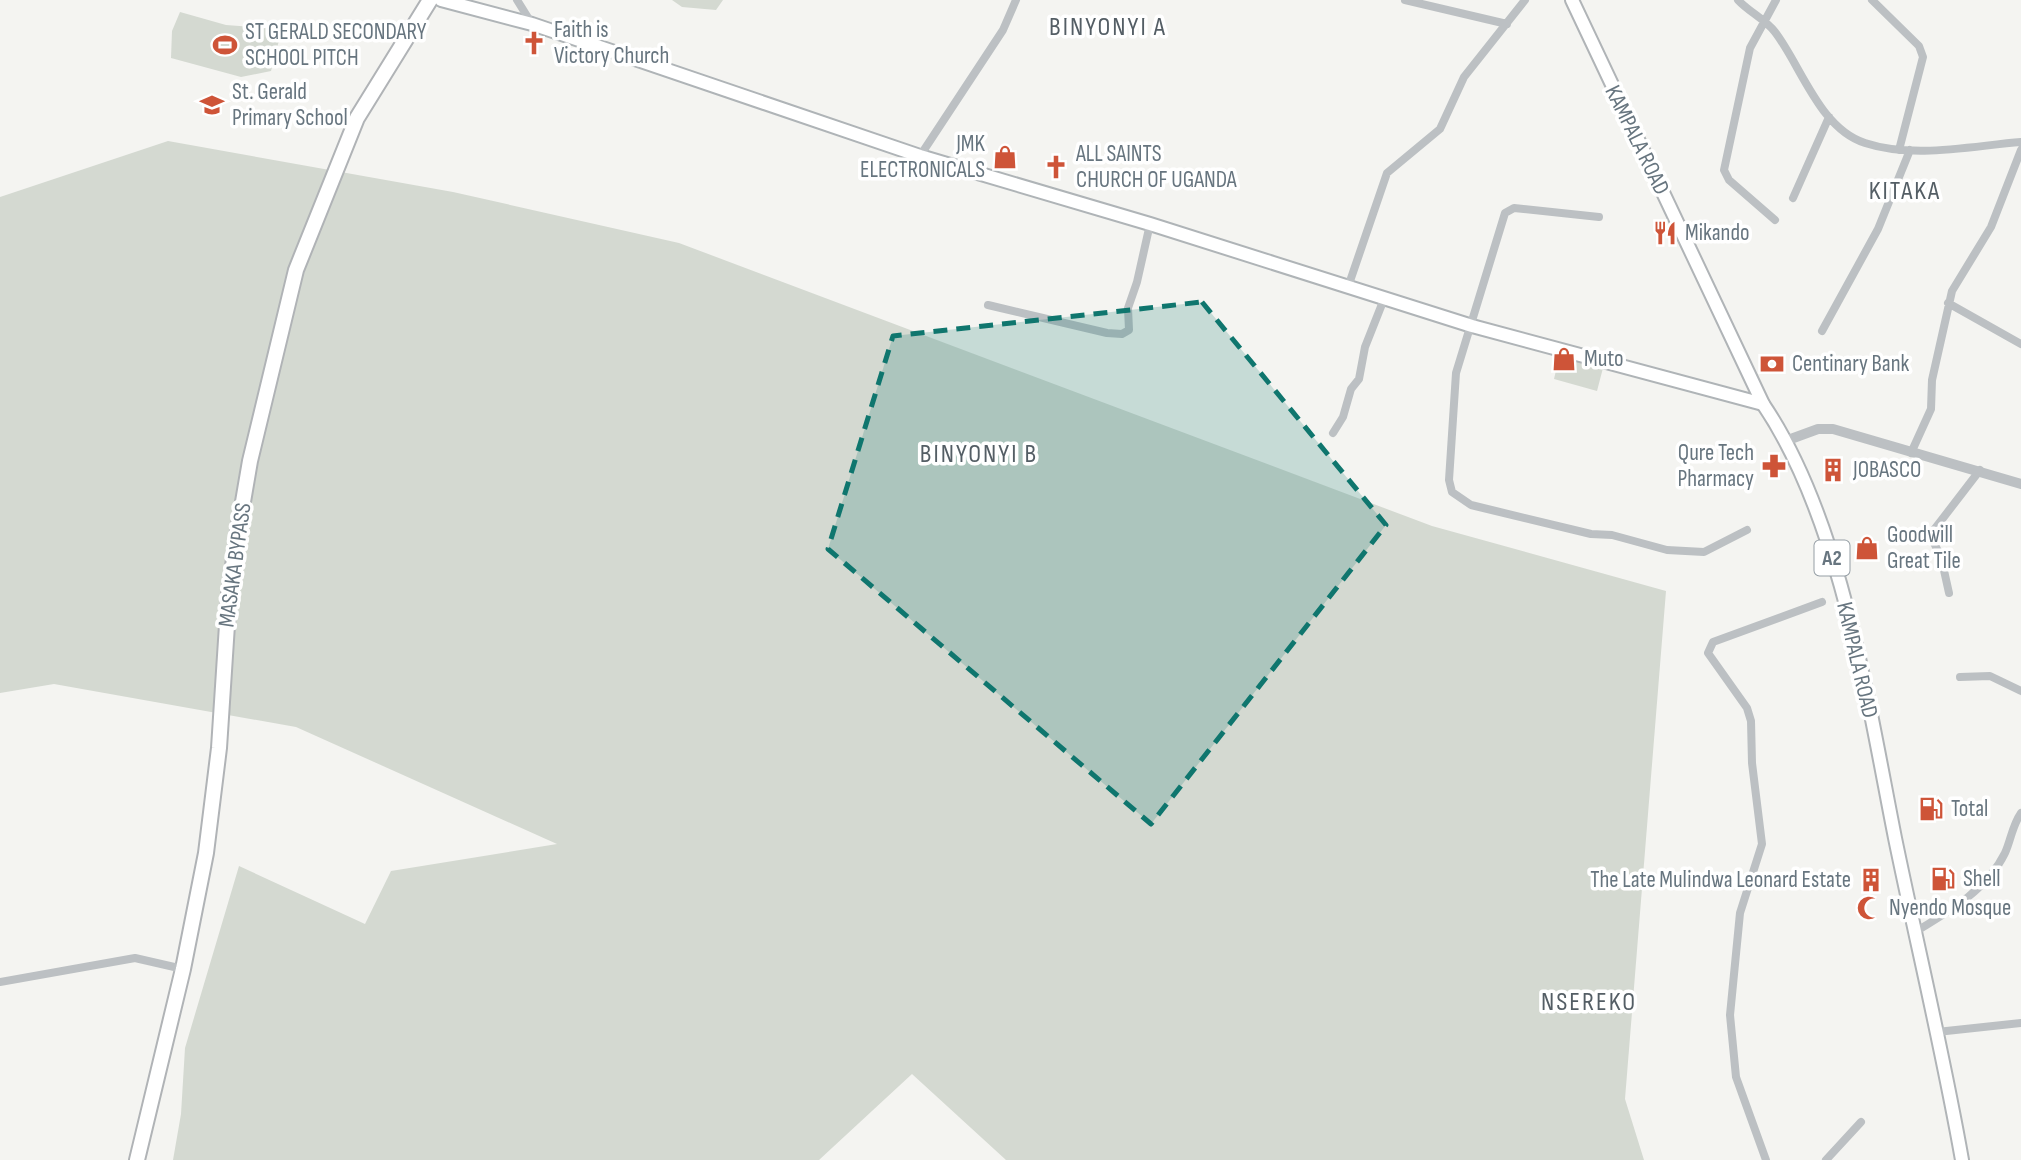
<svg xmlns="http://www.w3.org/2000/svg" width="2021" height="1160" viewBox="0 0 2021 1160" font-family="'Sofia Sans Condensed',sans-serif">
  <style>
    .green { fill: #d4d9d1 }
    .lines { fill: none; stroke-linecap: round; stroke-linejoin: round }
    .secondary-casing { stroke: #afb4b7; stroke-width: 16 }
    .primary-casing { stroke: #b0b4b7; stroke-width: 16 }
    .trunk-casing { stroke: #b0b3b6; stroke-width: 18 }
    .minor { stroke: #bcc0c3; stroke-width: 8 }
    .tertiary { stroke: #bcc0c3; stroke-width: 10 }
    .secondary { stroke: #fff; stroke-width: 12 }
    .primary { stroke: #fff; stroke-width: 12 }
    .trunk { stroke: #fff; stroke-width: 14 }
    .marked { fill: #0f766e; fill-opacity: 0.2; stroke: #0f766e; stroke-width: 5; stroke-dasharray: 14 9; stroke-linejoin: round }
    .labels { text-anchor: middle; dominant-baseline: central; stroke-width: 7; stroke-linejoin: round; paint-order: stroke }
    .shield { fill: #fff; stroke: #959ea5; stroke-width: 2 }
    .shield-label { font-size: 21px; font-weight: bold; fill: #67757f }
    .poi-label { font-size: 23px; fill: #67757f; stroke: #fff; text-anchor: start }
    .street-label { font-size: 23px; fill: #67757f; stroke: #fff }
    .quarter-label { font-size: 26px; letter-spacing: 2px; fill: #545e65; stroke: #fff }
  </style>
  <rect width="100%" height="100%" fill="#f4f4f1"/>
  <path class="green" d="M672,0h51l-7,10 -34,-3z
    M180,12l46,13 56,4 -11,42 -30,6 -70,-19 1,-27z
    M168,141l285,51 226,51 753,283 234,65 -41,508 19,61h-638l-94,-86 -93,86h-646l8,-46 4,-66 54,-182 126,58 26,-53 166,-27 -261,-117 -242,-43 -54,9v-496z
    M1569,359l34,9 -6,23 -43,-12 4,-17 10,3z"/>
  <g class="lines">
    <g class="secondary-casing">
      <path id="secondary" d="M441,0l91,24 388,132 230,68 322,102 291,78"/>
    </g>
    <g class="primary-casing">
      <path id="primary" d="M1572,0l191,404c78,115 105,298 132,434 22,107 48,214 67,322"/>
    </g>
    <g class="trunk-casing">
      <path id="trunk" d="M137,1160l46,-191 23,-116 13,-105 10,-154 9,-63 12,-70 46,-191 61,-152 73,-118"/>
    </g>
    <path class="minor" d="M517,0l15,24
      M1405,0l102,24
      M1738,0c11,12 27,19 37,32 26,34 45,97 90,111 49,16 106,3 156,-1
      M1872,0l47,46 4,11 -24,93
      M920,156l83,-126 13,-30
      M1793,198l36,-81
      M1599,217l-85,-9 -9,5 -49,160 -7,107 3,12 19,13 120,29 21,1 55,15 37,2 43,-22
      M1775,220l-46,-40 -5,-10 26,-122 26,-48
      M1348,287l39,-114 53,-44 24,-52 61,-77
      M1948,303l73,41
      M988,305l119,28 15,1 7,-4 -1,-22 9,-26 13,-58
      M1822,331l56,-102 32,-79
      M1333,433l10,-16 8,-28 8,-10 6,-32 19,-48
      M1911,453l20,-44 1,-29 20,-89 39,-64 30,-77
      M1949,593l-8,-36 -11,-22 50,-65
      M1960,677l30,-1 31,15
      M1915,932c33,-20 72,-42 90,-79 6,-13 7,-27 16,-40
      M0,982l135,-24 48,11
      M1937,1032l84,-9
      M1766,1160l-30,-83 -6,-62 10,-102 22,-69 -10,-81 -1,-42 -4,-13 -39,-55 5,-11 109,-40
      M1826,1160l35,-38"/>
    <path class="tertiary" d="M1788,440l30,-11h15l188,55"/>
    <use href="#secondary" class="secondary"/>
    <use href="#primary" class="primary"/>
    <use href="#trunk" class="trunk"/>
  </g>
  <path class="marked" d="M1202,302l184,223 -235,299 -323,-275 65,-213z"/>
  <defs>
    <g id="church-bare" transform="scale(1.89)"><path d="M-1.2-6h2.4v3.5h3.3v2.4h-3.3V6h-2.4V-.1h-3.3v-2.4h3.3Z" fill="#ce5438" stroke="#fff" stroke-width="2.5" paint-order="stroke"/></g>
    <g id="stadium-bare" transform="scale(1.89)"><path d="M0-5a6.5 5 0 1 0 0 10a6.5 5 0 1 0 0-10ZM-3.5-1.8h7v3.6h-7Z" fill="#ce5438" stroke="#fff" stroke-width="2.5" paint-order="stroke"/></g>
    <g id="school-bare" transform="scale(1.89)"><path d="M0-5L7-2L0 1L-7-2ZM-4 1L0 2.5L4 1V4Q0 6-4 4Z" fill="#ce5438" stroke="#fff" stroke-width="2.5" paint-order="stroke"/></g>
    <g id="shop-bare" transform="scale(1.89)"><path d="M-5-2.5h2.3a2.7 3.5 0 0 1 5.4 0H5L5.5 6h-11ZM-1.5-2.5h3a1.5 2.3 0 0 0-3 0Z" fill="#ce5438" stroke="#fff" stroke-width="2.5" paint-order="stroke"/></g>
    <g id="restaurant-bare" transform="scale(1.89)"><path d="M-5-6h1v4h1v-4h1v4h1v-4h1v5L-1.5 .5V6h-2V.5L-5-1ZM5-6V6H3V1.5H1.5Q1.5-4 5-6Z" fill="#ce5438" stroke="#fff" stroke-width="2.5" paint-order="stroke"/></g>
    <g id="bank-bare" transform="scale(1.89)"><path d="M-6-4H6V4H-6ZM0-2.3a2.3 2.3 0 1 0 0 4.6a2.3 2.3 0 1 0 0-4.6Z" fill="#ce5438" stroke="#fff" stroke-width="2.5" paint-order="stroke"/></g>
    <g id="pharmacy-bare" transform="scale(1.89)"><path d="M-2-6h4v4h4v4h-4v4h-4v-4h-4v-4h4Z" fill="#ce5438" stroke="#fff" stroke-width="2.5" paint-order="stroke"/></g>
    <g id="building-bare" transform="scale(1.89)"><path d="M-4-6H4V6H1V3H-1V6H-4ZM-2.5-4.3h1.7v1.8h-1.7ZM.8-4.3h1.7v1.8H.8ZM-2.5-1h1.7V.8h-1.7ZM.8-1h1.7V.8H.8Z" fill="#ce5438" stroke="#fff" stroke-width="2.5" paint-order="stroke"/></g>
    <g id="fuel-bare" transform="scale(1.89)"><path d="M-5.5-6h7V0h2V4h1.3V-2.5L3-4.5l.8-.8L6-3V5H2.5V1h-1V6h-7ZM-4.2-4.7v3.2H.2V-4.7Z" fill="#ce5438" stroke="#fff" stroke-width="2.5" paint-order="stroke"/></g>
    <g id="mosque-bare" transform="scale(1.89)"><path d="M3.5-4.9A6 6 0 1 0 3.5 4.9A5 5 0 1 1 3.5-4.9Z" fill="#ce5438" stroke="#fff" stroke-width="2.5" paint-order="stroke"/></g>
  </defs>
  <g fill-rule="evenodd">
    <use href="#church-bare" x="534" y="43"/>
    <use href="#stadium-bare" x="225" y="45"/>
    <use href="#school-bare" x="212" y="105"/>
    <use href="#shop-bare" x="1005" y="157"/>
    <use href="#church-bare" x="1056" y="167"/>
    <use href="#restaurant-bare" x="1665" y="233"/>
    <use href="#shop-bare" x="1564" y="359"/>
    <use href="#bank-bare" x="1772" y="364"/>
    <use href="#pharmacy-bare" x="1774" y="466"/>
    <use href="#building-bare" x="1833" y="470"/>
    <use href="#shop-bare" x="1867" y="548"/>
    <use href="#fuel-bare" x="1931" y="809"/>
    <use href="#fuel-bare" x="1943" y="879"/>
    <use href="#building-bare" x="1871" y="880"/>
    <use href="#mosque-bare" x="1869" y="908"/>
  </g>
  <g class="labels">
    <rect class="shield" x="1814.5" y="540.5" width="35" height="35" rx="5"/>
    <g class="shield-label">
      <text x="1832" y="558">A2</text>
    </g>
    <g class="poi-label">
      <text x="554" y="30">Faith is<tspan x="554" dy="26">Victory Church</tspan></text>
      <text x="245" y="32">ST GERALD SECONDARY<tspan x="245" dy="26">SCHOOL PITCH</tspan></text>
      <text x="232" y="92">St. Gerald<tspan x="232" dy="26">Primary School</tspan></text>
      <text x="985" y="144" text-anchor="end">JMK<tspan x="985" dy="26">ELECTRONICALS</tspan></text>
      <text x="1076" y="154">ALL SAINTS<tspan x="1076" dy="26">CHURCH OF UGANDA</tspan></text>
      <text x="1685" y="233">Mikando</text>
      <text x="1584" y="359">Muto</text>
      <text x="1792" y="364">Centinary Bank</text>
      <text x="1754" y="453" text-anchor="end">Qure Tech<tspan x="1754" dy="26">Pharmacy</tspan></text>
      <text x="1853" y="470">JOBASCO</text>
      <text x="1887" y="535">Goodwill<tspan x="1887" dy="26">Great Tile</tspan></text>
      <text x="1951" y="809">Total</text>
      <text x="1963" y="879">Shell</text>
      <text x="1851" y="880" text-anchor="end">The Late Mulindwa Leonard Estate</text>
      <text x="1889" y="908">Nyendo Mosque</text>
    </g>
    <g class="street-label">
      <text transform="translate(1637 140) rotate(64)">KAMPALA ROAD</text>
      <text transform="translate(235 565) rotate(-82)">MASAKA BYPASS</text>
      <text transform="translate(1857 660) rotate(77)">KAMPALA ROAD</text>
    </g>
    <g class="quarter-label">
      <text x="1108" y="27">BINYONYI A</text>
      <text x="1905" y="191">KITAKA</text>
      <text x="979" y="454">BINYONYI B</text>
      <text x="1589" y="1002">NSEREKO</text>
    </g>
  </g>
</svg>
